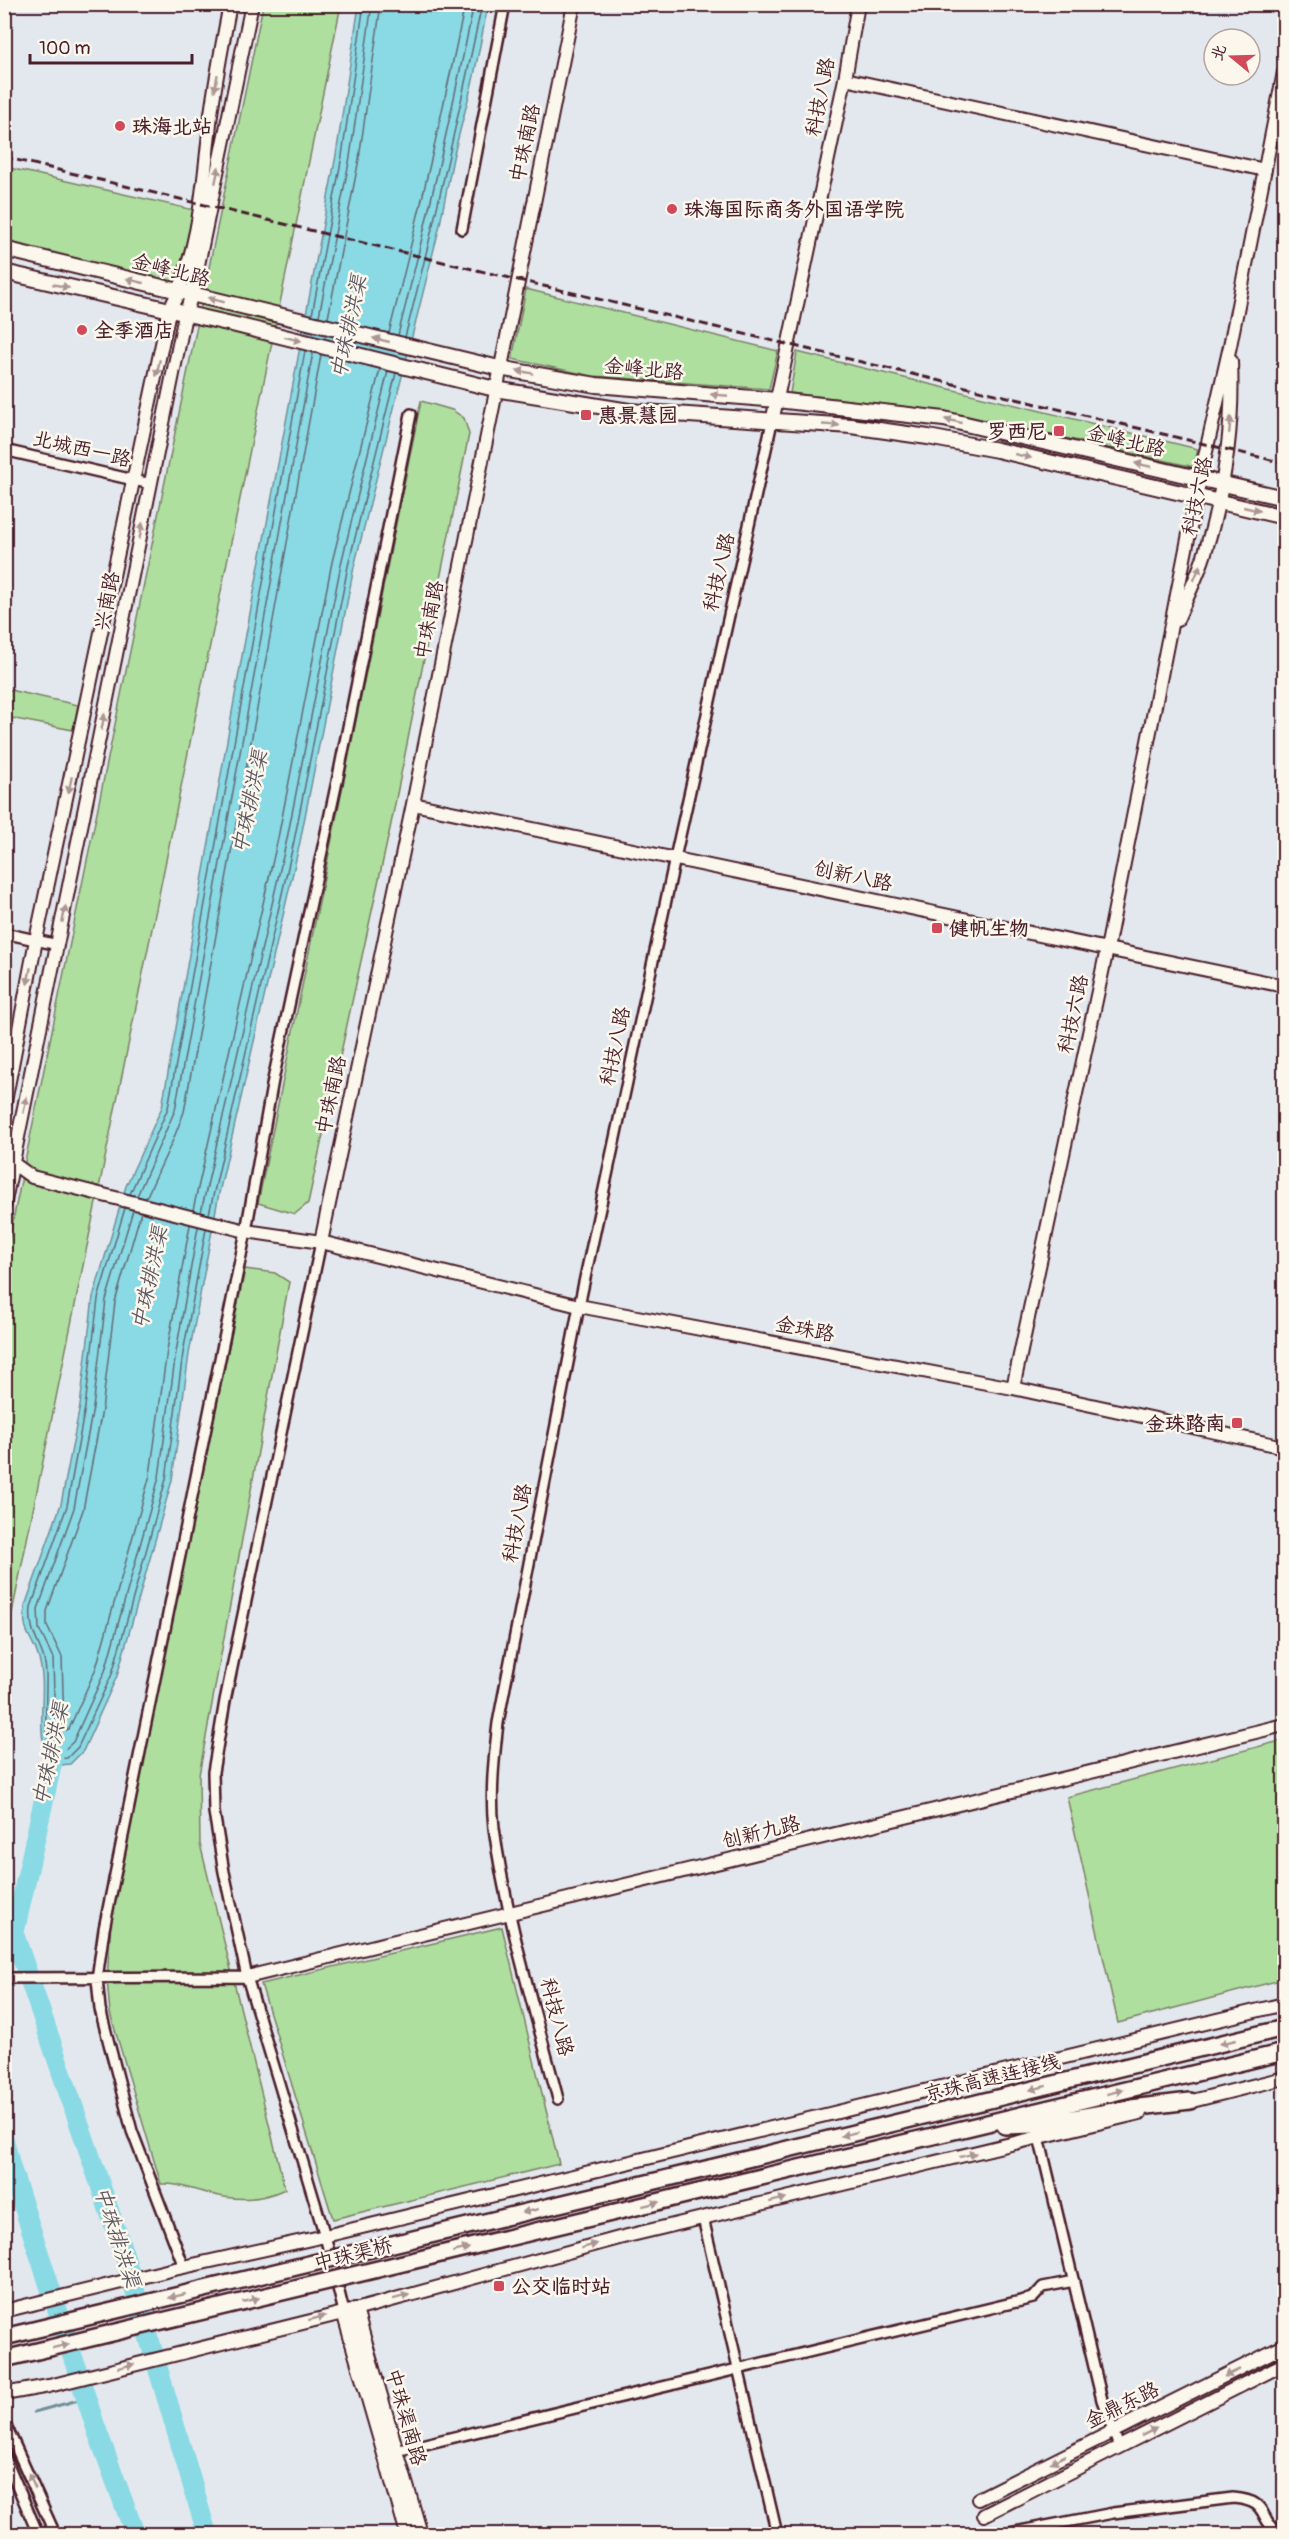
<svg xmlns="http://www.w3.org/2000/svg" width="1289" height="2539" viewBox="0 0 1289 2539" font-family="Pangolin,'LXGW WenKai TC',sans-serif">
  <style>
    .green { fill: #aedf9f; stroke: #7c7f65; stroke-width: 1.5 }
    .water { fill: #89dae4; stroke: #708f9a; stroke-width: 1.5 }
    .lines { fill: none; stroke-linecap: round; stroke-linejoin: round }
    .shore { stroke: #636a75; stroke-width: 1.5 }
    .stream { stroke: #708f9a; stroke-width: 3 }
    .river { stroke: #89dae4; stroke-width: 20 }
    .minor-casing { stroke: #4a1f2b; stroke-width: 14 }
    .tertiary-casing { stroke: #4a1f2b; stroke-width: 16 }
    .secondary-casing { stroke: #4a1f2b; stroke-width: 18 }
    .trunk-casing { stroke: #4a1f2b; stroke-width: 20 }
    .minor { stroke: #fbf7ec; stroke-width: 9 }
    .tertiary { stroke: #fbf7ec; stroke-width: 12 }
    .secondary { stroke: #fbf7ec; stroke-width: 14 }
    .trunk { stroke: #fbf7ec; stroke-width: 15 }
    .rail { stroke: #4a1f2b; stroke-width: 3; stroke-dasharray: 9 4.5; stroke-linecap: butt }
    .trunk-bridge-casing { stroke: #4a1f2b; stroke-width: 20; stroke-linecap: butt }
    .trunk-bridge { stroke: #fbf7ec; stroke-width: 15 }
    .oneway { fill: #ab9695 }
    .poi-dot { fill: #d1495b; stroke: #fbf7ec; stroke-width: 2 }
    .labels { text-anchor: middle; dominant-baseline: central; stroke-width: 5; stroke-linejoin: round; paint-order: stroke }
    .street-label { font-size: 20px; fill: #4a1f2b; stroke: #fbf7ec }
    .poi-label { font-size: 20px; font-weight: bold; fill: #4a1f2b; stroke: #fbf7ec; text-anchor: start }
    .water-label { font-size: 21px; font-style: italic; fill: #5d5762; stroke: #fbf7ec }
  </style>
  <rect width="100%" height="100%" fill="#e3e8ee"/>
  <filter id="ink" filterUnits="userSpaceOnUse"><feTurbulence type="fractalNoise" baseFrequency=".0167" numOctaves="2"/><feDisplacementMap in="SourceGraphic" scale="12" xChannelSelector="R" yChannelSelector="G"/><feConvolveMatrix kernelMatrix="1 2 1 2 8 2 1 2 1" color-interpolation-filters="sRGB"/></filter>
  <g filter="url(#ink)">
    <path class="green" d="M263,5h78l-336,1642v-388z
      M5,167l189,43 -18,74 -171,-42z
      M526,289l252,62 -9,38 -176,-13 -81,-17z
      M797,352l401,97 -4,18 -246,-55 -158,-19z
      M421,401l31,9 12,8 5,16 -78,390 -83,379 -13,11 -37,-11z
      M5,689l73,16 -5,25 -68,-13z
      M245,1269l30,4 14,9 -90,493 1,69 85,345c-26,12 -50,12 -78,4 -17,-4 -29,-10 -46,-9l-51,-171 -3,-34 5,-70z
      M1284,1740v239l-166,44 -51,-226z
      M502,1927l57,237 -226,55 -72,-235z"/>
    <path class="water" d="M359,5h129l-14,71 -21,82 -14,71 -85,338 -54,275 -81,351 -30,161 -17,126 -55,196 -34,75 -13,13 -18,2c-20,-33 -3,-72 -13,-107 -7,-26 -17,-21 -14,-53l36,-102 19,-98 13,-109 33,-111 36,-79 80,-451 94,-501z"/>
    <g class="lines">
      <path class="shore" d="M312,315l30,-159 22,-152
        M319,316l31,-159 22,-153
        M328,318l31,-159 22,-155
        M389,333c28,-109 53,-218 76,-329
        M398,335c28,-109 53,-220 76,-331
        M405,337c29,-110 53,-221 77,-333
        M130,1194l38,-86 137,-757
        M137,1196l38,-86 138,-758
        M146,1198l27,-58 11,-28 137,-757
        M125,1208l-27,91 -13,108 -18,99 -36,101c-3,31 14,38 15,66 1,22 -5,70 10,86l11,-1 11,-11 34,-73 54,-195 17,-126 23,-124
        M133,1210l-27,90 -13,108 -19,100 -36,101 1,20 14,29 2,74 1,16 3,3 5,-1 9,-8 32,-71 54,-194 17,-125 22,-125
        M193,1210l85,-372 54,-276 48,-193
        M141,1212l-26,90 -13,108 -19,100 -36,101v15l15,31 2,71 2,2 3,-1 27,-61 54,-193 17,-125 23,-125
        M201,1212l86,-373 54,-275 47,-193
        M209,1214l85,-373 54,-275 48,-193"/>
      <path class="stream" d="M34,2412l52,-14"/>
      <path class="river" d="M57,1741l-43,193 110,320 83,280
        M4,2140l7,28 85,260 39,106"/>
      <g class="minor-casing">
        <path id="minor" d="M462,229l43,-225
          M4,450l147,34
          M4,933l54,12
          M321,1242l-96,459 -12,71 1,40 10,60 23,105 78,259 19,76
          M4,1978l243,-1
          M558,2099c-23,-89 -52,-180 -64,-271 -4,-35 0,-70 4,-105l81,-417 96,-448 97,-436
          M1039,2137l63,263 17,47
          M703,2218l74,316
          M184,2267l-52,-136 -32,-122 -3,-30 7,-50 142,-698 27,-151 66,-308 72,-358
          M4,2421l51,113
          M396,2451l637,-153 10,-11 31,-6
          M4,2455l34,79
          M1004,2534l109,-21 120,-15c40,3 22,22 49,36"/>
      </g>
      <g class="tertiary-casing">
        <path id="tertiary" d="M845,79l420,91
          M772,422l73,-343 13,-75
          M1177,620c9,-21 20,-42 27,-64 20,-63 30,-128 27,-195
          M413,804l871,182
          M4,1107l32,-167 133,-629c31,-55 35,-135 42,-197 5,-37 12,-73 19,-110
          M4,1162l10,2 18,13 214,54 75,11 258,64 434,82 271,59
          M4,1206l181,-891 7,-21 60,-290
          M321,1242l92,-438 161,-800
          M1013,1388l94,-439 93,-471 30,-132 54,-274
          M247,1977l1037,-252
          M1184,2103l100,-25
          M4,2311l166,-41 155,-34 959,-232
          M4,2394l45,-8 306,-76 264,-72 521,-125
          M978,2499l306,-153
          M984,2515l300,-151"/>
      </g>
      <g class="secondary-casing">
        <path id="secondary" d="M4,249l495,119 97,17 181,15 167,19 340,79
          M4,272l232,53 259,64 134,22 222,15 77,11 69,13 287,67
          M355,2310l65,224
          M344,2312l64,222"/>
      </g>
      <g class="trunk-casing">
        <path id="trunk" d="M1005,2126l29,-1 97,-17 59,-7
          M710,2168l574,-140
          M711,2189l573,-137"/>
      </g>
      <use href="#minor" class="minor"/>
      <use href="#tertiary" class="tertiary"/>
      <use href="#secondary" class="secondary"/>
      <use href="#trunk" class="trunk"/>
      <path class="rail" d="M4,157l1280,306"/>
      <g class="trunk-bridge-casing">
        <path id="trunk-bridge" d="M4,2337l706,-169
          M4,2359l707,-170"/>
      </g>
      <use href="#trunk-bridge" class="trunk-bridge"/>
    </g>
    <defs><path id="oneway-solid" d="M-6-.8H1V-3.2L6.5 0L1 3.2V.8H-6Z" transform="scale(1.5)"/></defs>
    <g class="oneway">
      <use href="#oneway-solid" transform="translate(216 83) rotate(100)"/>
      <use href="#oneway-solid" transform="translate(217 175) rotate(-78)"/>
      <use href="#oneway-solid" transform="translate(135 281) rotate(-166)"/>
      <use href="#oneway-solid" transform="translate(61 286) rotate(13)"/>
      <use href="#oneway-solid" transform="translate(216 300) rotate(-165)"/>
      <use href="#oneway-solid" transform="translate(293 339) rotate(14)"/>
      <use href="#oneway-solid" transform="translate(381 340) rotate(-167)"/>
      <use href="#oneway-solid" transform="translate(158 368) rotate(102)"/>
      <use href="#oneway-solid" transform="translate(525 372) rotate(-170)"/>
      <use href="#oneway-solid" transform="translate(719 395) rotate(-175)"/>
      <use href="#oneway-solid" transform="translate(953 421) rotate(-167)"/>
      <use href="#oneway-solid" transform="translate(831 425) rotate(3)"/>
      <use href="#oneway-solid" transform="translate(1230 425) rotate(-84)"/>
      <use href="#oneway-solid" transform="translate(1023 456) rotate(13)"/>
      <use href="#oneway-solid" transform="translate(1143 465) rotate(-167)"/>
      <use href="#oneway-solid" transform="translate(1252 509) rotate(13)"/>
      <use href="#oneway-solid" transform="translate(141 531) rotate(-79)"/>
      <use href="#oneway-solid" transform="translate(1197 573) rotate(-67)"/>
      <use href="#oneway-solid" transform="translate(103 722) rotate(-79)"/>
      <use href="#oneway-solid" transform="translate(70 785) rotate(102)"/>
      <use href="#oneway-solid" transform="translate(64 914) rotate(-79)"/>
      <use href="#oneway-solid" transform="translate(29 976) rotate(101)"/>
      <use href="#oneway-solid" transform="translate(25 1105) rotate(-79)"/>
      <use href="#oneway-solid" transform="translate(1228 2042) rotate(166)"/>
      <use href="#oneway-solid" transform="translate(1038 2088) rotate(166)"/>
      <use href="#oneway-solid" transform="translate(1115 2092) rotate(-14)"/>
      <use href="#oneway-solid" transform="translate(849 2134) rotate(166)"/>
      <use href="#oneway-solid" transform="translate(968 2155) rotate(-14)"/>
      <use href="#oneway-solid" transform="translate(778 2200) rotate(-14)"/>
      <use href="#oneway-solid" transform="translate(651 2204) rotate(-14)"/>
      <use href="#oneway-solid" transform="translate(530 2211) rotate(167)"/>
      <use href="#oneway-solid" transform="translate(589 2246) rotate(-15)"/>
      <use href="#oneway-solid" transform="translate(461 2250) rotate(-14)"/>
      <use href="#oneway-solid" transform="translate(177 2296) rotate(167)"/>
      <use href="#oneway-solid" transform="translate(401 2297) rotate(-15)"/>
      <use href="#oneway-solid" transform="translate(251 2300) rotate(-14)"/>
      <use href="#oneway-solid" transform="translate(317 2318) rotate(-14)"/>
      <use href="#oneway-solid" transform="translate(61 2346) rotate(-14)"/>
      <use href="#oneway-solid" transform="translate(126 2366) rotate(-14)"/>
      <use href="#oneway-solid" transform="translate(1232 2373) rotate(154)"/>
      <use href="#oneway-solid" transform="translate(1149 2432) rotate(-27)"/>
      <use href="#oneway-solid" transform="translate(1058 2459) rotate(154)"/>
      <use href="#oneway-solid" transform="translate(32 2481) rotate(-115)"/>
    </g>
  </g>
  <g class="poi-dot">
    <circle cx="120" cy="126" r="6"/>
    <circle cx="672" cy="209" r="6"/>
    <circle cx="82" cy="330" r="6"/>
    <rect x="580" y="409" width="12" height="12" rx="3"/>
    <rect x="1053" y="425" width="12" height="12" rx="3"/>
    <rect x="931" y="922" width="12" height="12" rx="3"/>
    <rect x="1231" y="1417" width="12" height="12" rx="3"/>
    <rect x="493" y="2280" width="12" height="12" rx="3"/>
  </g>
  <g class="labels">
    <g class="street-label">
      <text transform="translate(820 97) rotate(-79)">科技八路</text>
      <text transform="translate(525 143) rotate(-78)">中珠南路</text>
      <text transform="translate(171 270) rotate(14)">金峰北路</text>
      <text transform="translate(644 369) rotate(5)">金峰北路</text>
      <text transform="translate(1126 441) rotate(13)">金峰北路</text>
      <text transform="translate(82 449) rotate(13)">北城西一路</text>
      <text transform="translate(1197 496) rotate(-78)">科技六路</text>
      <text transform="translate(719 572) rotate(-77)">科技八路</text>
      <text transform="translate(107 601) rotate(-79)">兴南路</text>
      <text transform="translate(429 620) rotate(-79)">中珠南路</text>
      <text transform="translate(853 876) rotate(12)">创新八路</text>
      <text transform="translate(1073 1014) rotate(-78)">科技六路</text>
      <text transform="translate(615 1046) rotate(-78)">科技八路</text>
      <text transform="translate(331 1095) rotate(-78)">中珠南路</text>
      <text transform="translate(805 1329) rotate(11)">金珠路</text>
      <text transform="translate(517 1523) rotate(-79)">科技八路</text>
      <text transform="translate(761 1832) rotate(-14)">创新九路</text>
      <text transform="translate(557 2017) rotate(76)">科技八路</text>
      <text transform="translate(992 2078) rotate(-14)">京珠高速连接线</text>
      <text transform="translate(353 2254) rotate(-14)">中珠渠桥</text>
      <text transform="translate(1122 2405) rotate(-26)">金鼎东路</text>
      <text transform="translate(406 2417) rotate(74)">中珠渠南路</text>
    </g>
    <g class="poi-label">
      <text x="132" y="126">珠海北站</text>
      <text x="684" y="209">珠海国际商务外国语学院</text>
      <text x="94" y="330">全季酒店</text>
      <text x="598" y="415">惠景慧园</text>
      <text x="1047" y="431" text-anchor="end">罗西尼</text>
      <text x="949" y="928">健帆生物</text>
      <text x="1225" y="1423" text-anchor="end">金珠路南</text>
      <text x="511" y="2286">公交临时站</text>
    </g>
    <g class="water-label">
      <text transform="translate(349 327) rotate(-78)">中珠排洪渠</text>
      <text transform="translate(250 802) rotate(-78)">中珠排洪渠</text>
      <text transform="translate(150 1278) rotate(-78)">中珠排洪渠</text>
      <text transform="translate(51 1754) rotate(-78)">中珠排洪渠</text>
      <text transform="translate(117 2237) rotate(72)">中珠排洪渠</text>
    </g>
  </g>
  <rect width="1289" height="2539" fill="none" stroke="#fbf7ec" stroke-width="24"/>
  <rect x="12" y="12" width="1265" height="2515" fill="none" stroke="#4a1f2b" stroke-width="2" filter="url(#ink)"/>
  <g transform="translate(1232 57) rotate(289)"><circle r="28" fill="#fbf7ec" stroke="#b4a19f" stroke-width="1.5"/>
  <path d="M0-4.5L10 22L0 15L-10 22Z" fill="#d1495b"/>
  <text y="-9" font-size="16" font-weight="bold" text-anchor="middle" fill="#4a1f2b">北</text>
  </g>
  <path d="M30 54v9h162v-9" fill="none" stroke="#4a1f2b" stroke-width="3"/>
  <text x="39" y="54" font-size="18" fill="#4a1f2b" stroke="#fbf7ec" stroke-width="4.5" paint-order="stroke">100 m</text>
</svg>
